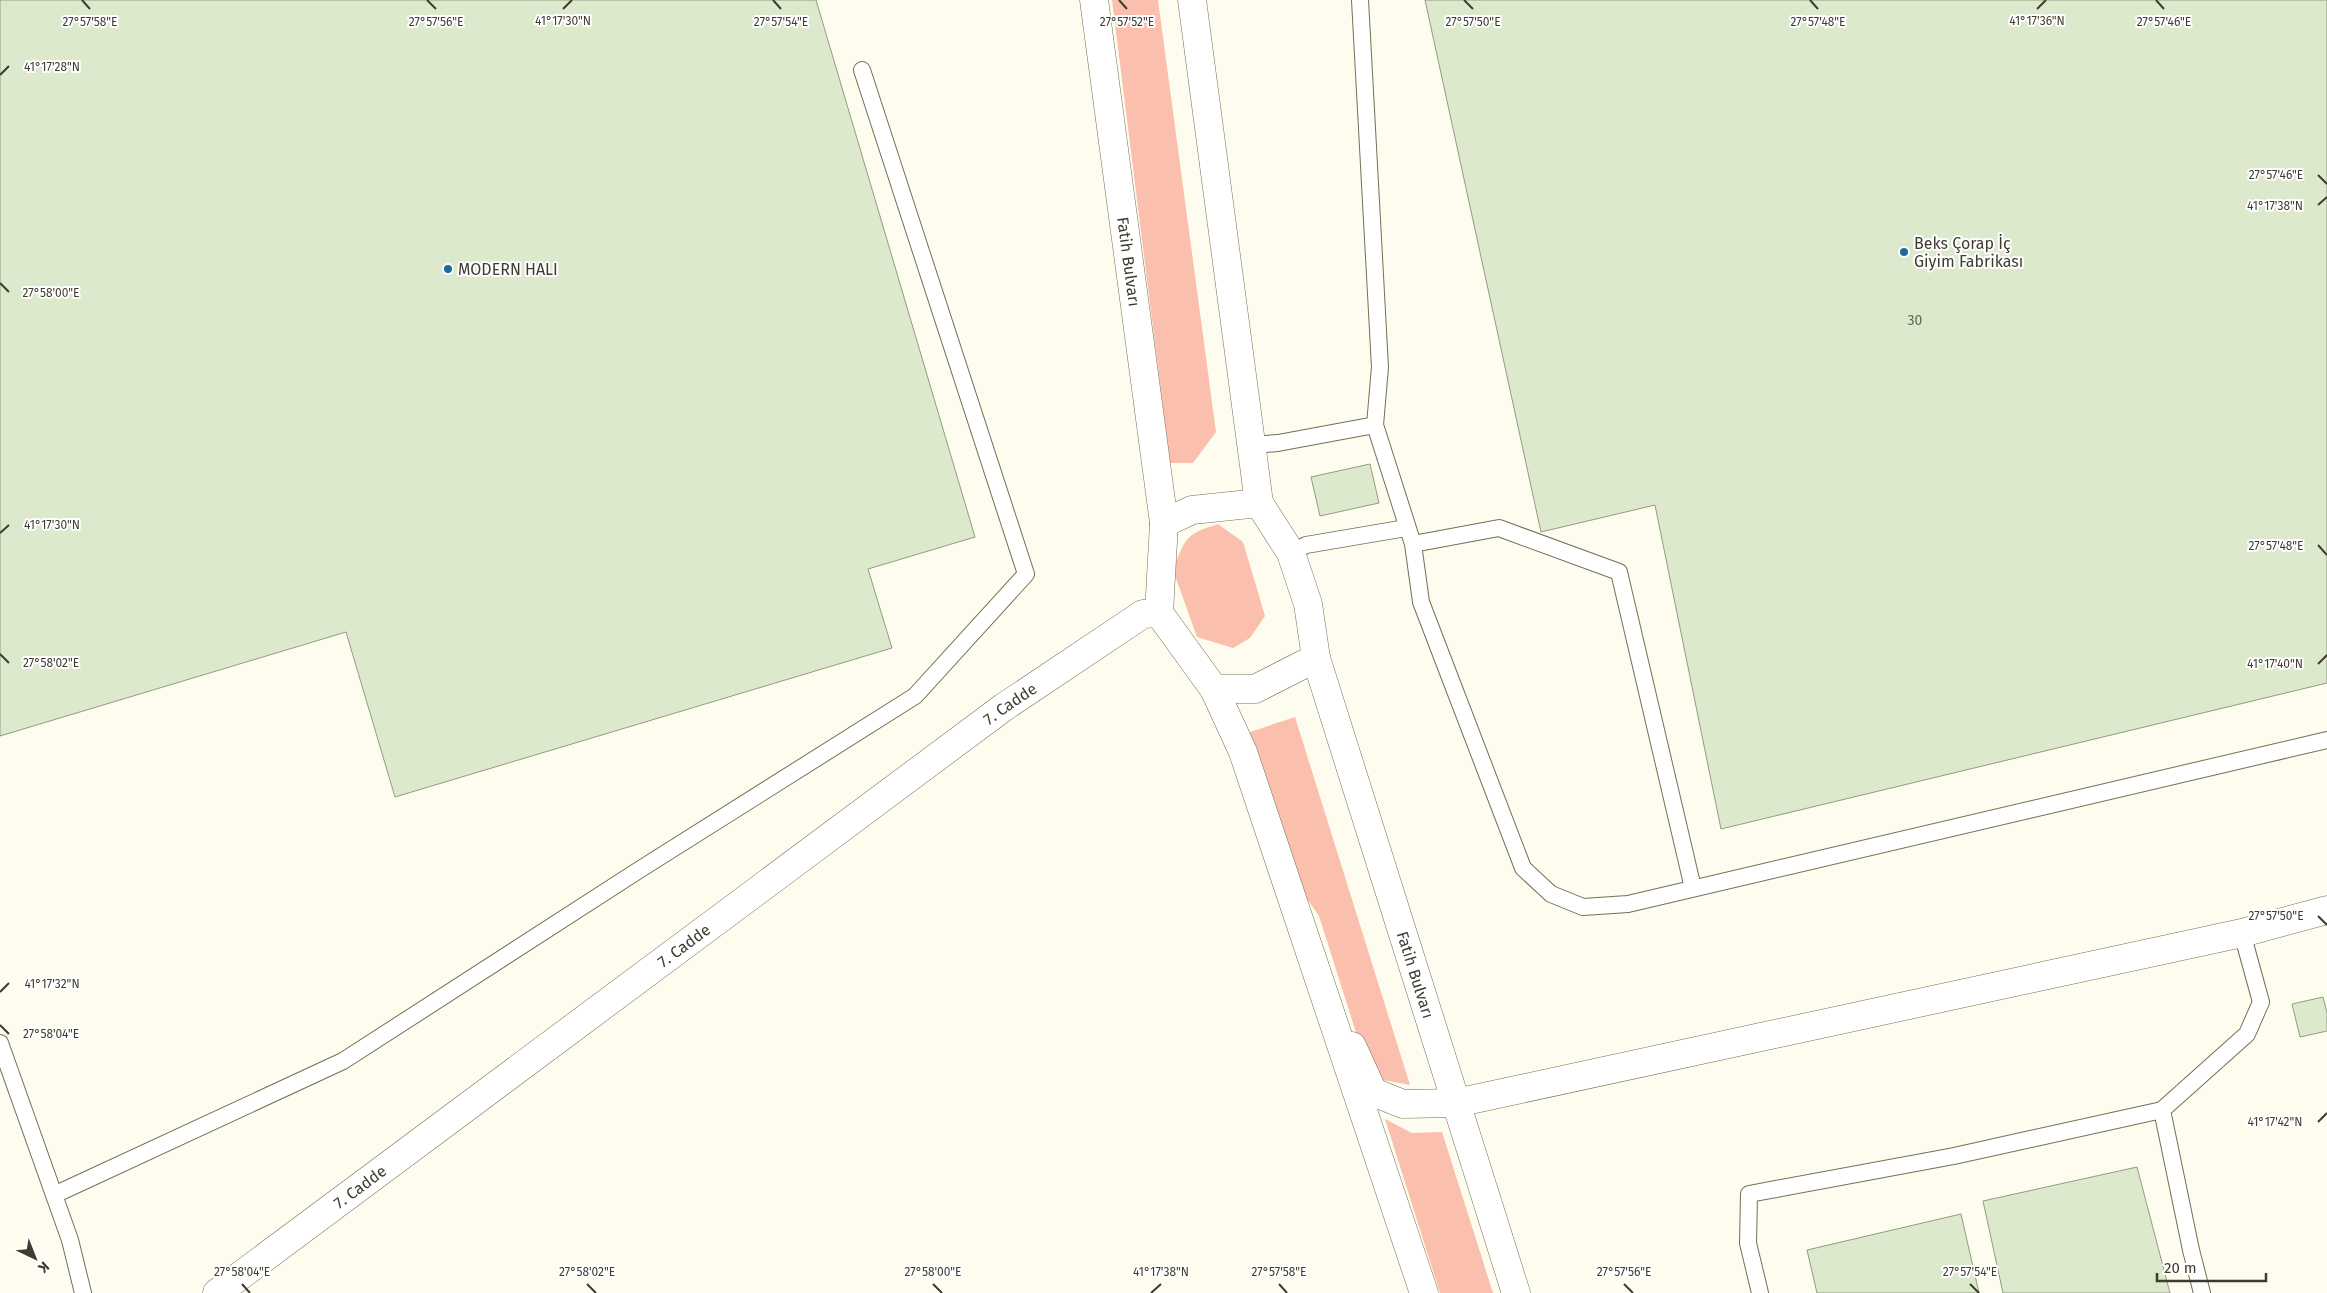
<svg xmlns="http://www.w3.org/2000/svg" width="2327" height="1293" viewBox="0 0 2327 1293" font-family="'Fira Sans',sans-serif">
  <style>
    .green { fill: #fbbfad }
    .building { fill: #dde9cc; stroke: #919c81 }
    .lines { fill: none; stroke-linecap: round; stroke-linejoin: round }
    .service-casing { stroke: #756f54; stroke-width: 18 }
    .minor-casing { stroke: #756f54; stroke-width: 29 }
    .tertiary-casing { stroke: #756f54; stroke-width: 29 }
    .secondary-casing { stroke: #756f54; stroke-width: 29 }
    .service { stroke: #fff; stroke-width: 16 }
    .minor { stroke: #fff; stroke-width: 28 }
    .tertiary { stroke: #fff; stroke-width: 28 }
    .secondary { stroke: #fff; stroke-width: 28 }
    .ticks { fill: none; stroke: #3e3b2f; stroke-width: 2 }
    .poi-dot { fill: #1c6b9d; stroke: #fff; stroke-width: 2 }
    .labels { text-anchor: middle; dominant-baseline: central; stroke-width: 4; stroke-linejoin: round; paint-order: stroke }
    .number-label { font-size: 14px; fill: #666656 }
    .poi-label { font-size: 16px; fill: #3e3b2f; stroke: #fff; text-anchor: start }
    .street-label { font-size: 16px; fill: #3e3b2f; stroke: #fff }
    .ticks-label { font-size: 12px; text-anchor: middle; fill: #3e3b2f; stroke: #fff; stroke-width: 4; stroke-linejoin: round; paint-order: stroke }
  </style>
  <rect width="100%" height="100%" fill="#fefbef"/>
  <path class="green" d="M1112,0h46l58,432 -23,31h-23z
    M1218,524l25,18 22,74 -15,22 -17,10 -36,-11 -24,-67c13,-32 11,-35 45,-46z
    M1295,717l115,368 -27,-5 -17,-16 -47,-148 -20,-29 -49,-155z
    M1385,1119l27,14 30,-1 51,161h-53z"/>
  <path class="building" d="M0,0h816l159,537 -107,32 24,79 -497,149 -49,-165 -346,104z
    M1425,0h902v683l-606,146 -66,-324 -114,27z
    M1370,464l9,39 -59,13 -9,-39z
    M2323,997l4,16v18l-27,6 -8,-33z
    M2137,1167l33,126h-167l-20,-92z
    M1961,1214l18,79h-162l-10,-43z"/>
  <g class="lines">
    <g class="service-casing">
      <path id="service" d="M1360,0l20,367 -5,58 38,119 8,58 102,266 28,26 32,13 45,-3 699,-164
        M1252,445l26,-2 97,-18
        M1413,544l86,-16 120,44 74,316
        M1291,553l15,-8 100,-17
        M0,1043l70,197 13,53
        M2162,1110l29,140 11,43
        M54,1195l289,-134 296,-191 276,-174 111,-122 -164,-504
        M1760,1293l-12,-50 1,-49 205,-38 208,-46 85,-76 14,-32 -19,-69"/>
    </g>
    <g class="minor-casing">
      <path id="minor" d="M1352,1046l21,46 30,12 53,-1 786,-170 85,-23"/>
    </g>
    <g class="tertiary-casing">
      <g id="tertiary">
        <path id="s1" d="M217,1293l787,-586 139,-93 16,-1"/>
      </g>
    </g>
    <g class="secondary-casing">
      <g id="secondary">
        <path id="s2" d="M1094,0l70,523"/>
        <path d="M1192,0l67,503"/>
        <path d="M1259,503l32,50 17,51 8,54 -61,31h-41l-55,-76 5,-90 28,-13z"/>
        <path id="s3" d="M1316,658l200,635"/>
        <path d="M1214,689l29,63 181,541"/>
      </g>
    </g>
    <use href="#service" class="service"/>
    <use href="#minor" class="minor"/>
    <use href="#tertiary" class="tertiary"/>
    <use href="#secondary" class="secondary"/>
  </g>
  <path class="ticks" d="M82,0l8,9M427,0l9,9M773,0l8,9M1119,0l8,9M1464,0l9,9M1810,0l8,9M2156,0l8,9M563,9l9,-9M2037,9l9,-9M0,75l9,-9M2318,175l9,9M2318,205l9,-8M0,283l9,9M0,533l9,-8M2318,545l9,10M0,654l9,9M2318,664l9,-9M2318,916l9,9M0,992l9,-9M0,1025l9,9M2318,1122l9,-9M242,1284l8,9M587,1284l9,9M933,1284l9,9M1279,1284l8,9M1624,1284l9,9M1970,1284l9,9M1151,1293l10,-9"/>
  <g class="poi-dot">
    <circle cx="1904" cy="252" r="5"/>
    <circle cx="448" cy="269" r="5"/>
  </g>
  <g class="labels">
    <g class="number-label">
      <text x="1915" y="320">30</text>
    </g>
    <g class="poi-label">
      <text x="1914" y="243">Beks Çorap İç<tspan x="1914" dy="18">Giyim Fabrikası</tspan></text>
      <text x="458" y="269">MODERN HALI</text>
    </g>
    <g class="street-label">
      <text stroke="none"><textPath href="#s2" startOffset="264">Fatih Bulvarı</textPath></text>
      <text stroke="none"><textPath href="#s1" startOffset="988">7. Cadde</textPath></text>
      <text stroke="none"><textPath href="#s1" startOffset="582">7. Cadde</textPath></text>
      <text stroke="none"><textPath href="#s3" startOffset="332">Fatih Bulvarı</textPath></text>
      <text stroke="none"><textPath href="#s1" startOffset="178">7. Cadde</textPath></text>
    </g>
  </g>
  <g class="ticks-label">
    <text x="563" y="25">41°17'30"N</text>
    <text x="2037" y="25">41°17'36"N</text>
    <text x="90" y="26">27°57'58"E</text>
    <text x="436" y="26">27°57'56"E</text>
    <text x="781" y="26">27°57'54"E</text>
    <text x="1127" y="26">27°57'52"E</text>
    <text x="1473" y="26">27°57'50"E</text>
    <text x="2164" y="26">27°57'46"E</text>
    <text x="1818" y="26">27°57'48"E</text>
    <text x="52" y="71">41°17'28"N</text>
    <text x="2276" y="179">27°57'46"E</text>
    <text x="2275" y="210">41°17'38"N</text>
    <text x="51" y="297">27°58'00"E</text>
    <text x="52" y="529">41°17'30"N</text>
    <text x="2276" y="550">27°57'48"E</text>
    <text x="51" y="667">27°58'02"E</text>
    <text x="2275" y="668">41°17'40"N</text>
    <text x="2276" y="920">27°57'50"E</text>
    <text x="52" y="988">41°17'32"N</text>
    <text x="51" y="1038">27°58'04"E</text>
    <text x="2275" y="1126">41°17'42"N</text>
    <text x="242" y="1276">27°58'04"E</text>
    <text x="587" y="1276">27°58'02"E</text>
    <text x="933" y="1276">27°58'00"E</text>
    <text x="1279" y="1276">27°57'58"E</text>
    <text x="1624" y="1276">27°57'56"E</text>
    <text x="1970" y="1276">27°57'54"E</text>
    <text x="1161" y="1276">41°17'38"N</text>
  </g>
  <g transform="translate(35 1258) rotate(137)" stroke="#ffffff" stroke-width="4" paint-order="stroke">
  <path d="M0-4L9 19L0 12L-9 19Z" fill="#3e3b2f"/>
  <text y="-8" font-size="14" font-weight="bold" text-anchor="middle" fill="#3e3b2f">K</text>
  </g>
  <path d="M2157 1273v8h109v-8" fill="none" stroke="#3e3b2f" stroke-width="2.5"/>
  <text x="2164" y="1273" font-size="15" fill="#3e3b2f" stroke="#ffffff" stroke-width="4" paint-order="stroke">20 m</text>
</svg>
